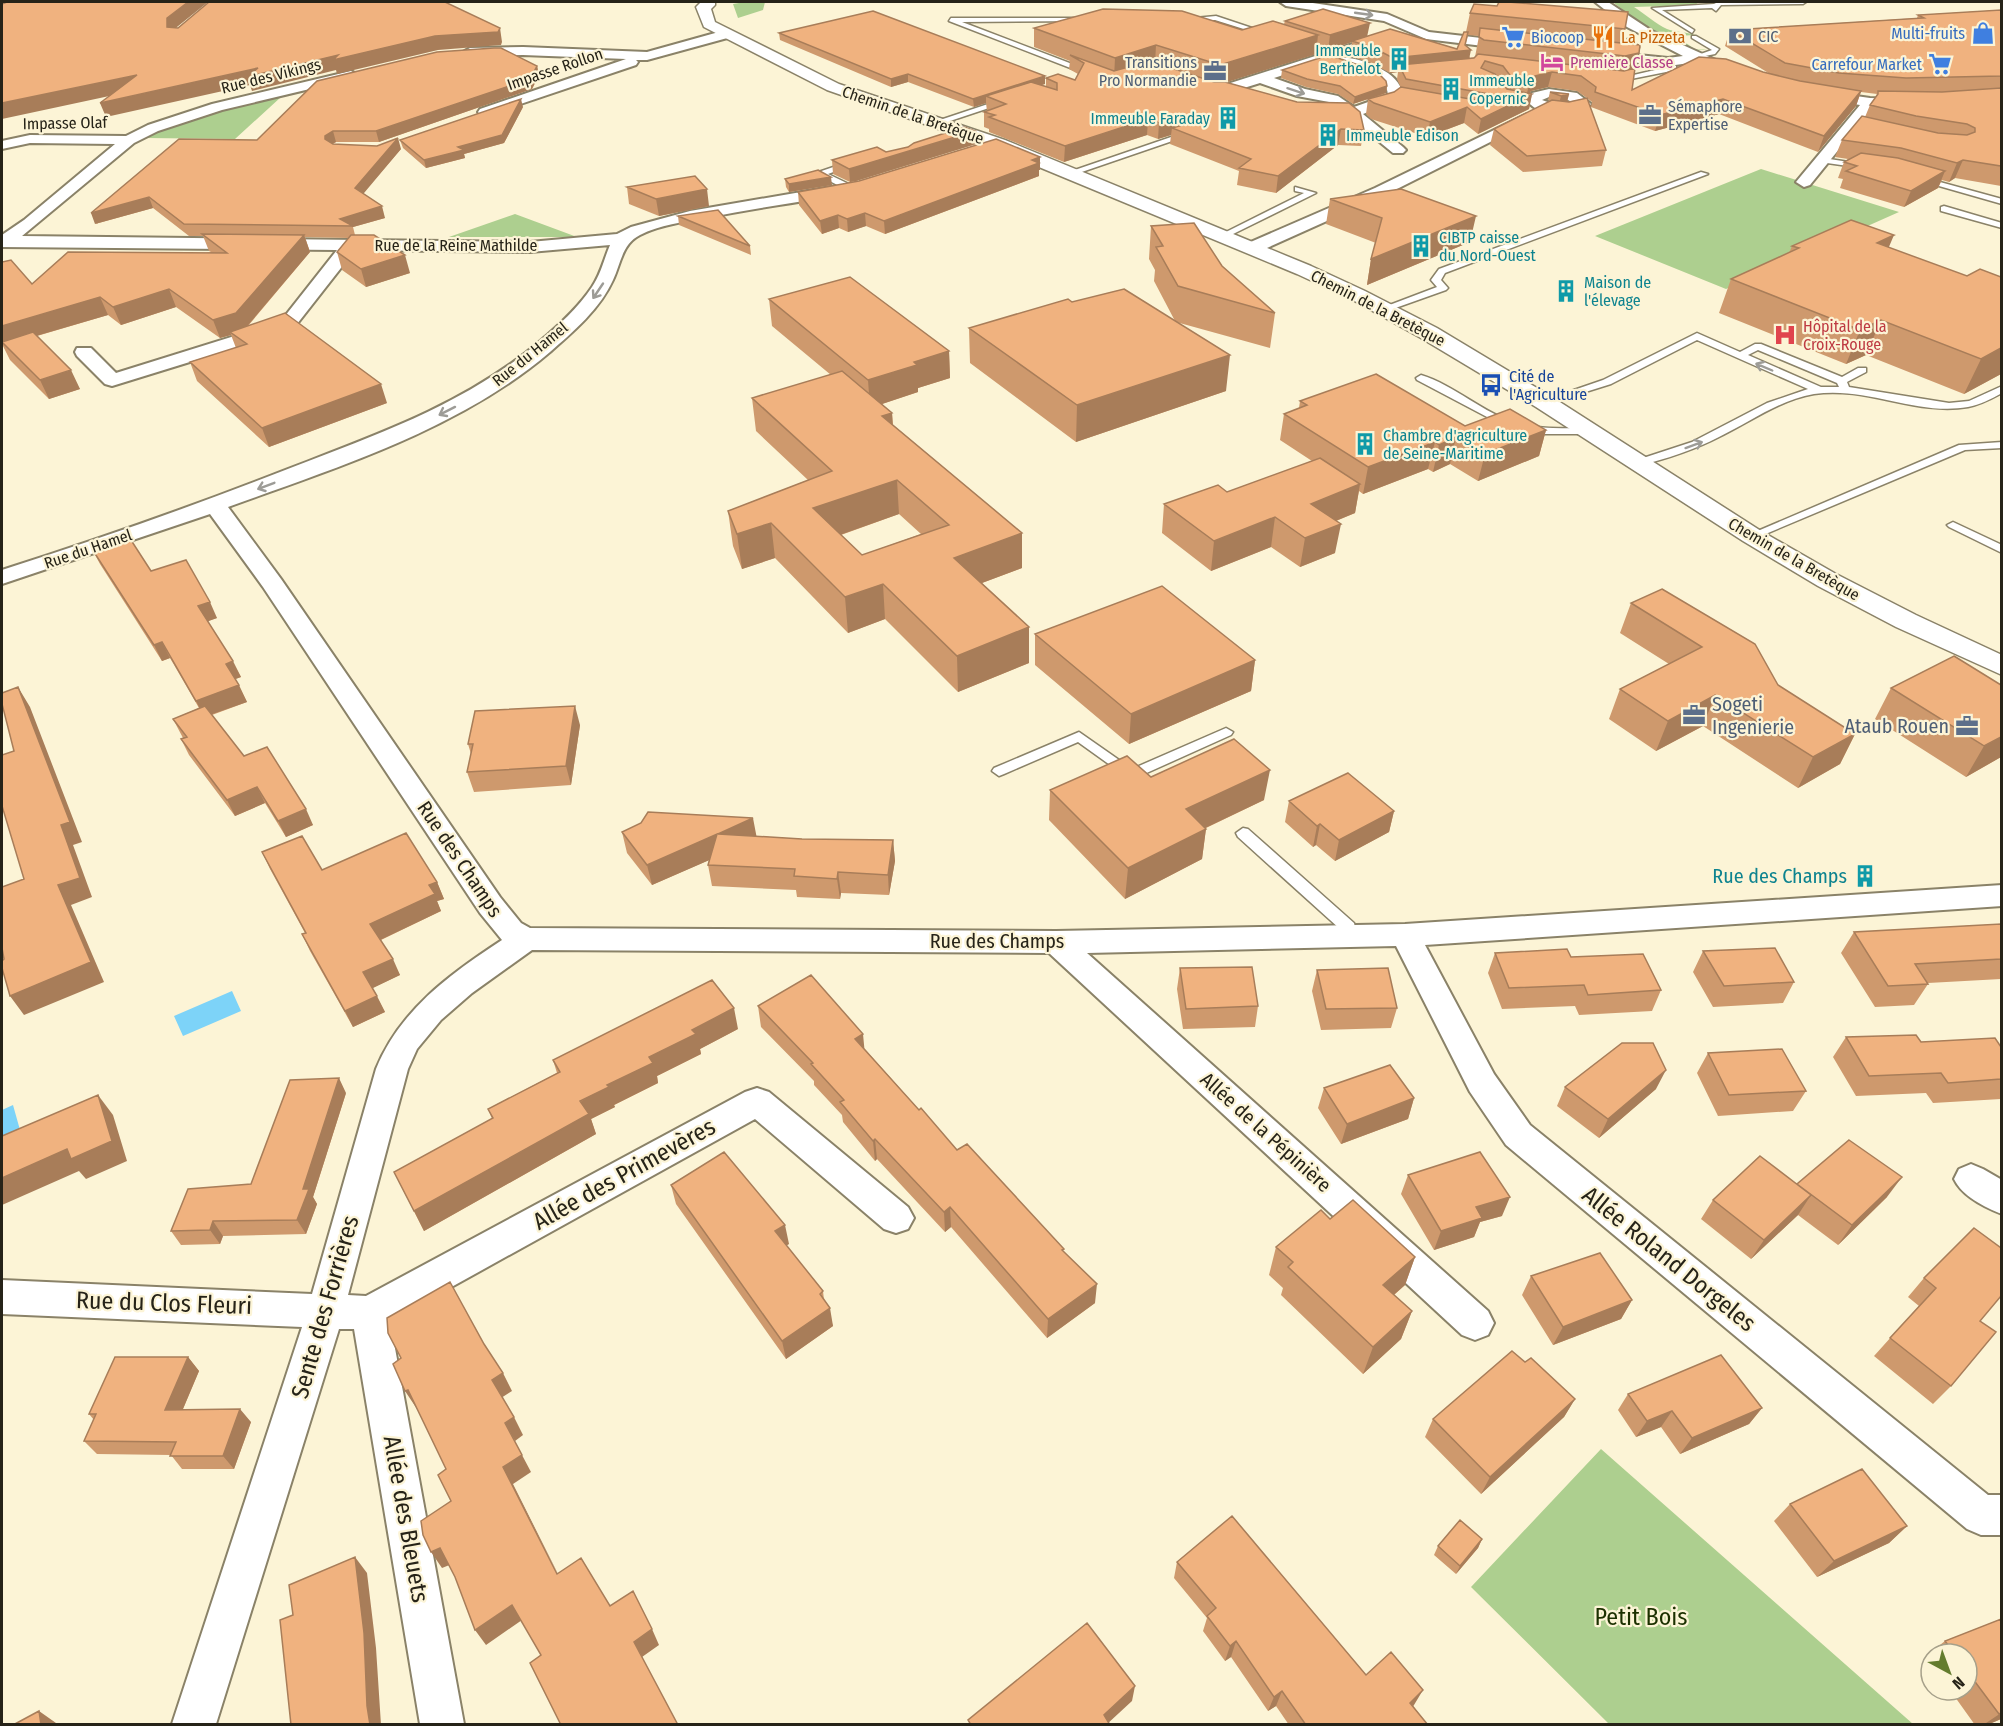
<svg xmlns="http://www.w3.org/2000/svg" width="2003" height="1726" viewBox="0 0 2003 1726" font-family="'Fira Sans Condensed',sans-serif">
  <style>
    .green { fill: #adcf8f }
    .water { fill: #7dd3f8 }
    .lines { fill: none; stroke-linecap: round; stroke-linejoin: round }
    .lane-casing { stroke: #8a8268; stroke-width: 3 }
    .street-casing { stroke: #8a8268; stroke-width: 4 }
    .secondary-casing { stroke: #8a8268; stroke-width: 3 }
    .lane { fill: #fff; fill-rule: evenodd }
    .street { fill: #fff; fill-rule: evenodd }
    .secondary { fill: #fff; fill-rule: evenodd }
    .wall { fill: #ce996d; fill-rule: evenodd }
    .shaded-wall { fill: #a87d59 }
    .building { fill: #f0b27f; stroke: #a87d59; stroke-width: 1.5; fill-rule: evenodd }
    .oneway { stroke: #9d9c97 }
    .labels { text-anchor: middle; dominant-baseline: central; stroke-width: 4.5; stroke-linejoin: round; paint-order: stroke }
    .far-shop-label { font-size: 16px; fill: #366cbe; stroke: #fcf4d6; text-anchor: end }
    .far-service-label { font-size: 16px; fill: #4e5e75; stroke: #fcf4d6; text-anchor: start }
    .far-food-label { font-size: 16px; fill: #c56008; stroke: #fcf4d6; text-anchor: start }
    .far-culture-label { font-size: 16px; fill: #0d838f; stroke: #fcf4d6; text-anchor: start }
    .far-hotel-label { font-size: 16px; fill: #b23c85; stroke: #fcf4d6; text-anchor: start }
    .far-street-label { font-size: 16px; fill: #262318; stroke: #fcf4d6 }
    .far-health-label { font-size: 16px; fill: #be3a42; stroke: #fcf4d6; text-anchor: start }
    .far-transit-label { font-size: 16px; fill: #164399; stroke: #fcf4d6; text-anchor: start }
    .service-label { font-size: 20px; fill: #4e5e75; stroke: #fcf4d6; text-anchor: start }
    .street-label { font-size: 20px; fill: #262318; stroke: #fcf4d6 }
    .culture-label { font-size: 20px; fill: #0d838f; stroke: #fcf4d6; text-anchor: end }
    .near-street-label { font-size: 24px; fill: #262318; stroke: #fcf4d6 }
    .near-park-label { font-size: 24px; fill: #1c3100; stroke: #fcf4d6 }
  </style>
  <rect width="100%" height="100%" fill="#fcf4d6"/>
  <path class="green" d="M745,2h20l-2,8 -25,8 -5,-14z
    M1613,2h104h-22l4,3 -65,2c11,7 22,17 33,22 7,3 20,3 28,6l-19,1 20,14 11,-1c-22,8 -77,-33 -94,-47z
    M281,97l-46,42 -89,-1c41,-22 90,-30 135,-41z
    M1761,169l138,43 -173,77 -131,-53z
    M515,214l62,23h-128z
    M1601,1449l312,275h-304l-138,-137z"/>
  <path class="water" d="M232,991l9,20 -58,25 -9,-20z
    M13,1105l7,25 -18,9v-29z"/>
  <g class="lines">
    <g class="lane-casing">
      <path id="lane" d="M1718,2h88l-3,2 -82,1 -5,6 -4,-3 -50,2 32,20 -2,3 -40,-25 62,-4z
        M1216,16l51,17 1,1 -5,1 -48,-15 -28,1 -3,-2z
        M951,18h139l-2,3 -126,1 131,50 -7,2 -137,-53z
        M1692,36h4l23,13 -4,5 -20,4v-2l17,-6 -20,-12z
        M1629,38l10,9 -3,13 -6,-1 2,-12 -6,-7z
        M1295,43h4l37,12 -5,1 -36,-11z
        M1668,60l8,6v4l-60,12 -4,-2 56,-13 -4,-5z
        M1003,99l7,2 -69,23 -7,-2z
        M1174,136l7,2 -108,37 -7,-2z
        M1823,158l39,6 4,2 -4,2 -42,-6 -1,-2z
        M848,162l7,2 -27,10 27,13v4h-6l-29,-15 -15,4 -4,-2z
        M1701,172l7,2 -263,99 -4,7 7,8 -2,2 -59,21 -8,-2 58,-22 -6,-7 8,-11z
        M1918,176l84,23v5l-84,-24z
        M1295,187l21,6 -91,45 -7,-2 86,-43 -9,-2z
        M1944,206l58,17v5l-61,-17v-4z
        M1697,333l43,19 15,-8h6l81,33 16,-9h8v4l-19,10 2,5 100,16 20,-2 33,-15v7c-11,6 -22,12 -34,14 -52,9 -101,-21 -154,-13 -35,6 -64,28 -95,43 -25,13 -53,22 -81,29l-6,-3 2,-2 58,-19 75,-39 41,-14 -111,-49 -86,44 -67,21 -5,-3 64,-22zM1758,350l79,33 2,4h-18l-73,-32z
        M1421,375c33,10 64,39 95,48 23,7 49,5 73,5l5,3 -5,3h-52l-31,-7 -89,-47 -1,-2z
        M2002,442v6l-37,2 -209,88h-8l-2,-2 213,-91z
        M1953,522l49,23v8l-53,-26 -2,-2z
        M1226,728l7,4 -2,3 -100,45 -53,-38 -74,32 -5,2 -7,-5 2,-3 85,-36 53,37z
        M1243,828l5,1 106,94 3,13 -2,4h-12l-3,-11 -102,-92 -2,-4z"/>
    </g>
    <g class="street-casing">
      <path id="street" d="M1280,2h26l81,12 42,18 87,10 7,4 -7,4 -90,-11 -42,-18 -98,-15z
        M1595,2h13l44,29 88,40 -7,4 -36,-13 -29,4 -75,-8 -2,-3 2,-3 5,-1 70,7 15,-2 -56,-29z
        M726,30l6,4 -1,3 -84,23h-11l2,2 -2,3 -151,51 -5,-1 -2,-3 2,-3 146,-50 -103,-4 -53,1 -7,-4 7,-4 53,-1 124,5z
        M1387,33l6,4 -1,3 -118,38 31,11 33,7 16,11 34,-12c-1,-22 -34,-26 -51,-31l-2,-3 2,-3c18,-4 75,17 63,42l-37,14 40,33 3,3 -3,3h-10l-44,-36 -33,-1 -2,-3 2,-3 21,-1 -8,-7 -32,-6 -37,-13 -42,13 -23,-8 -2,-3 7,-4 18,6z
        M351,71l7,4 -2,3 -134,32 -64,21 -24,12 -112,93 508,6 87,-8 14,-7 59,-16 146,-25 8,5 -8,5c-43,7 -87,13 -130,22 -22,4 -47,7 -66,17 -18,9 -19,28 -27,45 -13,29 -40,52 -63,72 -90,77 -212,115 -322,155l53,72 219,318 21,26 9,5 526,3 349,-7 597,-39v21l-577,39 69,129 36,51 458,370h14v40h-21l-14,-6 -461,-384 -36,-53 -74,-146 -309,7 401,358 6,12 -6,12 -13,5 -13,-5 -413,-382 -517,-3 -60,43 -31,27 -24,29 -9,20 -60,226 18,1 379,-204 12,-4 12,4 139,115 6,11 -6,11 -12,4 -12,-4 -129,-110 -365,202 74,403h-44l-66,-395h-15l-123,395h-44l130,-397 -300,-13v-34l310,14 64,-225c24,-59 74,-95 126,-129l-22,-27 -217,-326 -53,-73 -208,70v-14c94,-30 186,-62 278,-98 91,-35 183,-66 259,-130 19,-16 39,-34 53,-55 9,-13 12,-28 18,-42l-80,7 -175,-2 -58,74 -26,13 -159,49 -7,-2 -28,-28 -2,-4 2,-4h14l25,25 141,-44 28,-13 52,-66 -335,-3v-12l22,-15 91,-76 -85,-1 -28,6v-8l28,-6 96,1 22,-11 64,-21z
        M1549,89l28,4 14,11c-14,18 -50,14 -64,-3l5,-8zM1549,97l19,3 7,4 -16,2 -17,-6z
        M1821,91l49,7 40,1 7,4 -7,4 -36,-1 -64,79 -6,2 -8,-5 64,-77 -44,-7 -2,-3z
        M1527,114l5,1 2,3 -2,3 -145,73 -129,58 -6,1 -8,-5 2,-4 129,-56z
        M1971,1164l12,5 19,11v34c-18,-7 -40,-18 -48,-35l5,-10z"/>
    </g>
    <g class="secondary-casing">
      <path id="secondary" d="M701,2h14v3l-4,4 4,13 124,62 166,56 306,126 54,25 72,37 115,69 209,134 75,43 80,41 86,40v20l-106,-48 -78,-41 -75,-45 -207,-134 -115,-69 -70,-39 -54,-25 -304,-126 -166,-58 -123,-63 -8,-20z"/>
    </g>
    <use href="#lane" class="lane"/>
    <use href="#street" class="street"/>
    <use href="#secondary" class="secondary"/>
  </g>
  <path class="wall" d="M2001,10v176l-46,-8 -6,4 -7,-2 -4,8 -34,19 -64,-19 3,-9 -5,-1 6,-16 4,-3 -13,-2 7,-17 23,-23 5,-12 5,-7 2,-4 -16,-2 -5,14 -38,46 -99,-38 -64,17 -64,-24 1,-5 -5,-4 19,52 -4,16 -79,6 -33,-27 4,-16 57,-28 -3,-1 2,-8 19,2 -2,8 20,-4 -10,-7 -29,-4 -17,4 -1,2 2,1 -3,15 -51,25 -14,-11 -37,14 -56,-18 -5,-5 2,-15 -15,5 -15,-10 -32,-7 -25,-9 1,-8 105,16 -1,7 -12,5 20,-6 7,-4 -4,-9 1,-7 -8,1 -19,-10 -21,-7 2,-14 -24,8 -11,-4 -1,8 -91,28 139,48 -3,16 -23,-1 -62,48 -39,-8 2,-14 -69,-27 1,-9 -13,4 -11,-4 -83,27 -75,-30v-3l-5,-2v-15l3,-1 -1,-8 -12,4 -66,-25 -17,5 -111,-47 -1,-7 266,51 -4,1 5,1v-8l29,2 3,-6 -9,-5 1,-8 -36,-14v-19l208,2 42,-6 1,-3 83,15 89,13 9,-17 4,-19 155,16 -4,14 13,25 -2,22 131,-18 7,2 -45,-28 5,-16 187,-12 1,-3zM1468,35l11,1 -4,21 -5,1 -5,-12z
    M537,66l2,9 -7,14 -153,53h-43l-3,2 68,5 -38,44 22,25 -32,9 2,8 55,38 -44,14 -24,-17 -5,-18 12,-14 -44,-1 5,15 -62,74 139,77 -118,44 -72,-66 -7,-19 46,-14 -5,-13 -11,3 -44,-31 -55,18 -13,-10 -71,21 43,53 -31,10 -39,-39 -7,-14 -1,1v-85l30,22 179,-32 -2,-1 -6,-15h-14l-36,-28 -58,16 162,-84z
    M523,107l-19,36 -40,11 1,4 -39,10 -23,-20 -3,-8z
    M976,144l-120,37 -6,1 -17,-8 -1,-14 54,-8z
    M1040,157v13h-1v6l-154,58 -19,-8 -18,6 -9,-4 -17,6 -23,-29 -1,-13z
    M785,179l47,6 -43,7 -3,-5z
    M627,187l82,19 -50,10 -30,-12z
    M1330,199l140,43 -103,43 4,-26 5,-16 -50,-19z
    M678,216l72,30 1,9 -72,-30z
    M1151,226l71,40 53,47 -5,35 -94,-26 50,69 -150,51 -106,-79 -1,-35 103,-26 103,19 -21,-40 1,-11 -6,-11z
    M1792,246l97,2 112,126 -37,20 -98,-39 -20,9 -127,-51 12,-34 58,-26z
    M769,299l180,52 1,27 -32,10v4l-36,12 10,9 1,12 129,108v35l-40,15 47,44v36l-71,29 -73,-73 -37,14 -73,-75 -33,11 -9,-23 -5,-35 80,-31 -52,-49 -4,-33 79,-23 -59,-49zM899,514l22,20 -59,21 -21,-20z
    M1300,401l165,25 81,4 -7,26 -61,25 -28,-17 -17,8 -5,-3 -65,25 -4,-3 -4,22 -19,8 -1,32 -35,14 -29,-20 -60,24 -49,-38 2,-29 63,-12 85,-31 -32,-21 4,-26 15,-6z
    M92,549l59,22 66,47 -9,3 33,56 -6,2 12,23 -35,13 32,41 69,69 -27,12 -21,-34 -30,13 -46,-61 -8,-16 2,-1 -10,-19 26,-11 -29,-50 -8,3 -62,-97z
    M1631,603l147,82 77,49 -15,30 -42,24 -95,-62 -47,25 -47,-32 11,-30 49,-25 -49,-31z
    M1035,634l220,26 -4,31 -122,53 -94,-79z
    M1891,688l110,69 -35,20 -91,-58z
    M580,725l-9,60 -97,7 -7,-20 4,-18 -3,-10z
    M1151,777l113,23 -58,28 -4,31 -77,40 -76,-79 1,-30z
    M1289,801l105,10 -5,21 -54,29 -19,-16 -3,2 -28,-25z
    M622,832l134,4 46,3 91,1 2,21 -6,34 -48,-2 -1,6 -43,-2 -1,-7 -84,-4 -4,-21 1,-5 -57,25 -25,-32z
    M262,852l60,18 115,12 7,17 -7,2 4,10 -60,29 19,35 -28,13 13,24 -32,15 -43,-76 -8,-17 3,-1 -35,-64z
    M2001,924v55l-73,4v1l-14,21 -39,2 -34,-54 13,-21z
    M1703,951l91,31 -11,21 -70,4 -20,-35z
    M1495,953l76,4 90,33 -9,21 -73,4 -4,-9 -73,3 -14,-36z
    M1180,968l78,38 -3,21 -72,2 -6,-40z
    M1317,970l80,38 -6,20 -70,2 -9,-39z
    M758,1006l107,43 54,61 38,40 107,102 31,51 -48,35 -96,-111 -6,5 -68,-73 -2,2 -32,-39 -1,-7 -28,-30v-4l-53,-54z
    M738,1029l-38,20 1,5 -44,22 1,7 -44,22 1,2 -24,12 5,15 -172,97 -30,-59 98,-53 -4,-10 69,-36 -4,-13z
    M1846,1037l155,10v52l-68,4 -7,-10 -70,3 -23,-39z
    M1708,1053l98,38 -13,20 -75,5 -21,-43z
    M1565,1087l91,2 -57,49 -42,-32z
    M1324,1088l90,10 -6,21 -67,25 -23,-36z
    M346,1093l-33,104 4,7 -11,30 -83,2 -3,8 -39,1 -10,-14 80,-47z
    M1408,1175l94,41 -22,6 -6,15 -40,13 -33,-56z
    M671,1185l118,59 -3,1 37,46 1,9 9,26 -47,33 -110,-155z
    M1797,1185l90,12 -49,48 -40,-30 -47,44 -50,-40 12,-19z
    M1330,1219l85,38 -10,28 -11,10 18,16 -11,28 -38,35 -82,-79 2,-7 -14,-13 7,-28z
    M1531,1276l101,24 -11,19 -68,26 -31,-50z
    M1924,1278l56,43 -29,65 -18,18 -59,-48 45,-50 -11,-9z
    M188,1357l11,14 -16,38 68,13 -17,47h-52l-11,-14 -74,-1 -13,-13 10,-21 -5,-6z
    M1525,1362l50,37 -11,18 -83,77 -56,-57 8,-18z
    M1628,1394l134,14 -13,16 -69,30 -19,-27 -25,10 -18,-27z
    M1790,1504l117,22 -18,17 -72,34 -43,-56z
    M1482,1539l-4,9 -22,26 -22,-19 4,-9z
    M1177,1562l189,113 48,30 -1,1 15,19h-139l-13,-19 -8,5 -37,-54 -6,4 -22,-30 4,-13 -33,-40z
    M2001,1619v100l-14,6h-12l-25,-35h17v-36h-36v10l-5,-8 19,-15z"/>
  <path class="shaded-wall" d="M188,2h20l-36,29 -5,-4v-9z
    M1370,23l-3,14 -15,4v1l-24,8 2,-15z
    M500,28l2,14 -1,3 -63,5 -101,24 -1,-4 -84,21 -2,-6 -144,32 -6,-14 158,-35 80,-13 97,-19z
    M1468,32l-4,18h7l-3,14 -69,1 -1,7 -8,1 3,-15 71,-8z
    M1318,35l-2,19 -98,31 2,-20z
    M1156,45l-1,19 -41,14 1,-20z
    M1639,53l-6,20 -13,4 5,-21z
    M537,66l2,9 -7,14 -153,53 -3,-11z
    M1552,72l-4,15 -17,4 -3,5 4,-2 -3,15 -51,25 3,-15 45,-22 3,-12 6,-9z
    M908,74v8l-17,5v-8z
    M137,75l5,14 -140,30v-16z
    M1045,76v8l-50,16 -9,-4v7l-12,4 -1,-8z
    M1387,86l-1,7 -33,11 2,-7z
    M1861,91l-5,15 -38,46 6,-16z
    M1569,94l-2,8 -8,2 2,-8z
    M521,99l2,8 -19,36 -40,11 1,4 -39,10 -2,-8 34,-13z
    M1723,99l-4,15 -64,17 5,-16z
    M1467,107l-3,16 -37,14 3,-15z
    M1174,118v11l-2,-1 -1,7 -13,4 1,-16z
    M1148,119l-1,16 -83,27 1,-16z
    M1341,129l-3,16 -62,48 2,-17z
    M333,131l3,11 -8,4 -3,-7v-3z
    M975,131l1,13 -120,37 -6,1 -1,-13z
    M398,138l3,11 -42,50 -4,-11z
    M1040,157v13h-1v6l-154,58 -1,-13z
    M1963,160l-8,18 -6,4 8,-19z
    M1945,171l-7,17 -34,19 7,-16z
    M831,177l1,8 -43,7v-8z
    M707,189l2,17 -50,10 -3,-17z
    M149,197l4,11 -58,16 -4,-11z
    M382,206l3,12 -32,9 -13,-8z
    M865,213l1,13 -18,6 -1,-13z
    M838,215l1,13 -17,6 -2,-13z
    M1476,216l-6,26 -103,43 4,-26z
    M304,235l6,17 -67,79 -13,1 1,3 -11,3 -7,-18z
    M1894,235l-14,33 -3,-25z
    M405,255l5,18 -44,14 -5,-18z
    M169,289l7,18 -55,18 -8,-18z
    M100,297l8,18 -103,30 -3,-3v-16z
    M1881,320l-15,35 -20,9 14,-34z
    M2001,348v26l-37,20 17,-35z
    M949,351l1,27 -32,10v4l-48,16 -2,-28 46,-18z
    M1230,355l-4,36 -150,51 1,-37z
    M71,370l9,19 -31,10 -9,-19z
    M381,384l6,19 -118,44 -7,-19z
    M892,413l2,33 -12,-30z
    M1546,430l-7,26 -61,25 7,-27z
    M1456,437l-6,27 -17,8 6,-27z
    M1435,442l-7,27 -65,25 5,-27z
    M897,480l2,34 -82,29 -4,-35z
    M1360,484l-5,29 -49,20 5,-29z
    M1275,517l-4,30 -60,24 3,-30z
    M771,523l4,35 -33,11 -5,-35z
    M1341,524l-6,29 -35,14 5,-29z
    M1022,533v35l-67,25 -1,-35z
    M883,584l2,35 -37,14 -3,-36z
    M210,602l7,16 -11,4 -8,-16z
    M1029,627v36l-71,29 -1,-36z
    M162,642l8,16 -8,3 -8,-16z
    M1255,660l-4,31 -122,53 2,-30z
    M233,661l8,16 -8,3 -7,-16z
    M239,685l8,17 -43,15 -8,-16z
    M18,687l12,20 52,135 -9,3 19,52 -21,8 33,77 -80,33 -14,-19 51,-171z
    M1715,695l-12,31 -47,25 12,-30z
    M575,706l5,19 -9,60 -5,-19z
    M1855,734l-15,30 -42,24 15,-31z
    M2001,737v20l-35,20 18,-31z
    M1270,770l-6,30 -82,39 4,-30z
    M257,787l8,16 -30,13 -8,-16z
    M306,809l7,16 -27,12 -8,-16z
    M1394,811l-5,21 -54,29 4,-21z
    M753,818l4,21 -39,-5z
    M1320,824l-4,21 -3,2 4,-21z
    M1206,829l-4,30 -77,40 3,-31z
    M717,834l4,21 -69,30 -5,-20z
    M893,840l2,21 -6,34 -1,-20z
    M838,872l3,21 -1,6 -3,-20z
    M437,882l7,17 -7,2 4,10 -63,30 -8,-17 59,-39z
    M393,959l7,16 -29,14 -8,-17z
    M377,996l8,16 -32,15 -8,-16z
    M734,1008l4,21 -38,20 1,5 -44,22 1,7 -44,22 1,2 -24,12 5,15 -172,97 -10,-20 235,-154 43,-27z
    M863,1034l2,21 -10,-16z
    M1666,1070l-10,19 -57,49 9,-19z
    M339,1078l7,15 -33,104 4,7 -11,30 -9,-14 6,-31z
    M98,1095l15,20 14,46 -41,18 -7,-8 -77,34v-27z
    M1414,1098l-6,21 -67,25 6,-20z
    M875,1139l2,20 -2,2 -2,-20z
    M1902,1177l-15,20 -49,48 14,-20z
    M1811,1195l-13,20 -47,44 13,-19z
    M1510,1197l-8,19 -22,6 -6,15 -40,13 7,-19 35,-24z
    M950,1207l1,20 -6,5 -1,-20z
    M213,1221l10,15 -3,8 -10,-14z
    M785,1225l4,19 -11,6 -3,-19z
    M1415,1257l-10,28 -32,28 10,-28z
    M1097,1284l-2,19 -48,35 1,-19z
    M1632,1300l-11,19 -68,26 10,-18z
    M830,1308l3,18 -47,33 -4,-18z
    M1412,1311l-11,28 -38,35 10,-27z
    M188,1357l11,14 -22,52 -12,-13z
    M503,1373l9,18 -11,7 -9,-18z
    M408,1390l11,18 -2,1 -12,-18z
    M1575,1399l-11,18 -83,77 9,-17z
    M1762,1408l-13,16 -69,30 12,-16z
    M240,1409l11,13 -17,47 -11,-13z
    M1672,1411l-11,16 -25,10 11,-16z
    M514,1417l9,18 -8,6 -10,-18z
    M522,1455l9,17 -18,12 53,106 -63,-123z
    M1907,1526l-18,17 -72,34 17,-16z
    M1482,1539l-4,9 -22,26 4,-8z
    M440,1548l12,16 -10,4 -11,-16z
    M355,1557l12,16 9,75 5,77h-11l-3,-19z
    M512,1605l10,15 -36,25 -11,-15z
    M652,1629l7,16 -17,12 -8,-15z
    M1236,1641l-5,16 -6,4 5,-15z
    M1135,1686l-3,15 -26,24 -2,-10z
    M1423,1690l-9,15 -13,12 9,-14z
    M1282,1691l-6,15 -8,5 6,-14z
    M39,1711l17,12v2h-15z
    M2001,1713v6l-14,6h-4z"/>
  <path class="building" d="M7,2h181l-21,16v9l11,1 31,-26h236l55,26 -2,4 -63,4 -102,24 5,-5 -91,22 11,-9 -158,35 37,-28 -135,28v-99z
    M1499,2h9l120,10 -3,17 -155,-16 4,-9 23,2z
    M1103,9l79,2 60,19 31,-9 45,14 -98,30 -64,-20 -41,13 -81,-30z
    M1323,9l47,14 -40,12 -45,-14z
    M2001,10v66l-95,2 -67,-5 -54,-10 -55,-33 194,-12 -6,-3z
    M873,11l172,65 -72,23 -65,-25 -17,5 -112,-46z
    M1480,28l160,17 -1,8 -14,3 -141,-16 -5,-3z
    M1390,29l67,20 7,-17h4l-3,13 6,5 -78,8 -19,-10 -22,-7z
    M494,48h7l36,18 -7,13 -154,52h-43l-8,5v3l8,5 44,2 21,-8 -43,50 27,18 -42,13 13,7 -169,-2 -35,-27 -58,16 88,-74 78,1 60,-59 120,-29z
    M1478,54l146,17 11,-3 -3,22 67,-33 27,2 37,13 37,9 61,10 -37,45 -101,-37 -63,16 -65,-23 1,-5 -15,-11 -29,-4 -17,4 -6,9 -14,-3 -12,-16 -18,-5 -4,7 14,6 12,15 25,5 -51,25 -14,-12 -37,15 -56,-19 -6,-4 26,-7 7,-5 92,16 6,-5 -5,-3 -88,-16 -7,-14 75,-7z
    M1070,55l44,16 36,-10 64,21h11l72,20 52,1 11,9 4,18 -23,-1 -63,47 -39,-8 12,-9 -79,-31 11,-3v-5l-9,-2 -15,5 -11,-4 -83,27 -76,-29 6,-2 -11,-3 22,-8 -20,-8 45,-14 26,8v-7l-11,-5 12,-4 17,6 9,-17z
    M1329,55l47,16 10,10 1,5 -32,11 -15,-11 -33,-7 -25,-9z
    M2001,88v78l-38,-6 -6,3 -56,-15 -59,-8 20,-24 76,17 29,2 8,-3v-4l-8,-4 -51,-8 -46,-11 8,-11v-3l64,1z
    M1550,92h1l18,2 -8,2z
    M1587,98l19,52 -79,6 -33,-27 58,-29 17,2z
    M521,99l-19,36 -44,12 6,3 -40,10 -24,-20z
    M964,127l11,4 -119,36 -7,2 -17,-9 45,-13 9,5 22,-5 6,-4z
    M996,139l44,18 -8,3 7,3 -155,58 -19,-8 -18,6 -9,-4 -18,6 -22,-29 61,-11z
    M1861,153l37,5 47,13 -34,20 -65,-20 11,-5 -13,-4z
    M818,170l13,7 -42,7 -4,-5z
    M695,176l12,13 -51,10 -29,-12z
    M1401,189l75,27 -105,43 11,-41 -52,-19z
    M718,210l32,36 -72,-30z
    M1851,220l43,15 -17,8 90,33 13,-7 21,8v71l-20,11 -100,-39 -21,10 -129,-51 68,-31 -7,-2z
    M1194,223l28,43 53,47 -97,-27 -22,-39 7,-1 -12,-20z
    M202,234l102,1 -68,78 -23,7 -44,-31 -56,18 -13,-10 -98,29v-64l9,-2 21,24 36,-32 159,1z
    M351,235h23l31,20 -44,14 -24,-17z
    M850,277l99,74 -35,11 3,3 -49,15 -99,-81z
    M1124,289l106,66 -153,50 -108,-77 99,-29 4,3z
    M285,313l96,71 -119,44 -72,-66 57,-18 -17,-12z
    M33,332l38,38 -31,10 -38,-38z
    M842,371l50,42 -10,3 140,117 -68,25 75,69 -72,29 -74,-72 -38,13 -74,-74 -34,11 -9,-23 104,-40 -80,-73zM897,480l52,45 -87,30 -49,-47z
    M1376,374l89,52 45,-17 36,21 -61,24 -29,-17 -17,8 -4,-3 -67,25 -84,-53 23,-9 -7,-4z
    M1320,458l40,26 -49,20 30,20 -36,14 -30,-21 -61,24 -50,-37 54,-19 9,7z
    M129,537l22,34 35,-11 24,42 -12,4 35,55 -7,3 13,21 -43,16 -34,-59 -8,3 -62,-96z
    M1162,586l93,74 -124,54 -96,-80z
    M1662,589l93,55 23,41 77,49 -42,23 -98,-62 -47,26 -48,-32 82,-42 -71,-44z
    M1954,656l47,29v52l-17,9 -93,-58z
    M18,687l52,135 -9,3 19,53 -22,7 33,77 -81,34 -8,-28v-7l2,-2 -2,-11v-61l22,-8 -22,-73v-51l12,-4 -12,-47v-11z
    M205,706l39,50 23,-9 39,62 -28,12 -21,-34 -30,13 -46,-61 6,-2 -14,-18z
    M575,706l-9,60 -99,6 6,-28h-5l7,-33z
    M1234,739l36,31 -84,39 20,20 -78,39 -78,-78 77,-34 24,21z
    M1348,773l46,38 -55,29 -19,-16 -3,2 -28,-25z
    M648,812l105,6 -35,16 84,5 91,1 -5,35 -50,-3 -1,7 -43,-3 1,-7 -87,-4 9,-31 -70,31 -25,-33 19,-9z
    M406,833l31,49 -8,3 6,9 -65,30 23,35 -30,13 14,24 -32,15 -43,-77 4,-1 -44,-81 40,-16 20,34z
    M2001,924v35l-86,5 13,20 -40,2 -34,-54z
    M1775,948l19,34 -70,4 -21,-35z
    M1567,949l4,8 72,-3 18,36 -73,5 -4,-10 -75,3 -14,-35z
    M1252,967l6,39 -72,3 -6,-41z
    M1388,968l9,40 -71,1 -9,-39z
    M811,975l52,59 -8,5 64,71 2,-2 36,42 10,-6 97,105 -2,1 35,34 -49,35 -98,-112 -6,5 -69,-73 -2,2 -33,-39 4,-2 -33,-36 2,-1 -55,-57z
    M712,980l22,28 -42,22 4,4 -47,23 4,6 -46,22 2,2 -29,14 9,13 -175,97 -20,-39 99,-54 -5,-9 72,-37 -7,-12z
    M1916,1035l5,7 74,-4 6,9v32l-53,4 -7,-10 -72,3 -23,-39z
    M1622,1043h31l13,27 -58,49 -43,-32z
    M1782,1049l24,42 -77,4 -21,-42z
    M1390,1065l24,33 -67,26 -23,-36z
    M339,1078l-36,111h6l-12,31 -84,1 -3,9 -39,1 17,-42 63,-5 39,-104z
    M98,1095l14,46 -41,18 -4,-10 -65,29v-42z
    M1849,1140l53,37 -50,48 -55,-41z
    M724,1152l61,73 -10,6 48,60 -3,3 10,14 -48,33 -111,-156z
    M1480,1152l30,45 -34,10 6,11 -41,13 -33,-56z
    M1760,1156l51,39 -47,45 -51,-40z
    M1353,1200l62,57 -32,28 29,26 -39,36 -85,-80 5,-5 -17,-15 45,-37 9,9z
    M1974,1228l27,20v48l-21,25 16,11 -45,54 -61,-48 46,-50 -12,-10z
    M1600,1253l32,47 -69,27 -32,-51z
    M450,1282l34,62 19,29 -11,7 22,37 -9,6 17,32 -19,12 54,107 24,-16 29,48 23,-15 19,38 -18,13 44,83h-117l-31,-62 11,-8 -29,-50 -37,25 -20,-53 -15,-29 -9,4 -8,-17 -2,-14 30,-20 -13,-26 8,-6 -38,-79 -3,1 -12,-27 8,-6 -13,-25 -1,-15z
    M1512,1351l13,11 6,-4 44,41 -85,78 -57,-58z
    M1721,1355l41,53 -70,30 -20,-27 -25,10 -19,-27z
    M115,1357h73l-23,53 75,-1 -17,47h-53l6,-14 -92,-1 12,-27h-7z
    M1862,1469l45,57 -73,35 -44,-57z
    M1232,1516l134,159 25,-23 32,38 -13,13 18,22h-122l-24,-34 -8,6 -38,-56 -6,5 -23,-30 9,-8 -39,-46z
    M1460,1520l22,19 -22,27 -22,-20z
    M355,1557l9,76 3,73 3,19h-79l-11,-105 13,-5 -4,-30z
    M2001,1619v94l-2,1 -32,-43v-17h-12l-10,-13z
    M1087,1623l48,63 -31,29 6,10h-139l-3,-5z
    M39,1711l2,14h-28z"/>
  <defs><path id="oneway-shaft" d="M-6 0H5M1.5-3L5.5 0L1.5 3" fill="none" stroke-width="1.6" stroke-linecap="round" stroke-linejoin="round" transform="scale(1.5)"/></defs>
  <g class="oneway">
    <use href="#oneway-shaft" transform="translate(1364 14) rotate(8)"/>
    <use href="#oneway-shaft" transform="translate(1296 91) rotate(18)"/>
    <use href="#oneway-shaft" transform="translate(598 291) rotate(124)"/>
    <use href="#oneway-shaft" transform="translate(1764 367) rotate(-157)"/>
    <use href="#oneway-shaft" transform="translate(447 411) rotate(153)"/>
    <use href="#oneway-shaft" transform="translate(1694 445) rotate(-20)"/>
    <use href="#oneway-shaft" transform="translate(266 486) rotate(159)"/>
  </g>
  <defs>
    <g id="shop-bare" transform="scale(1.8)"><path d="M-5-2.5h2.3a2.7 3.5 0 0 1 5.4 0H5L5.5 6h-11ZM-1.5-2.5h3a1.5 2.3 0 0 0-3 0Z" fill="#3f7fe0" stroke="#fcf4d6" stroke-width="2.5" paint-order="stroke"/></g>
    <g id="bank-bare" transform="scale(1.8)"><path d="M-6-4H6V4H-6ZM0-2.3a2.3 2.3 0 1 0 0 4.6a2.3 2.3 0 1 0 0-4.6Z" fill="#5c6f8a" stroke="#fcf4d6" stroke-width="2.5" paint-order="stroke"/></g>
    <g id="supermarket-bare" transform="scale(1.8)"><path d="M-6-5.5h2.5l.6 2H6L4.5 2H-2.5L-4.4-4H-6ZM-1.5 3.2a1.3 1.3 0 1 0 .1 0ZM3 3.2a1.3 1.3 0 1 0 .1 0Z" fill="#3f7fe0" stroke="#fcf4d6" stroke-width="2.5" paint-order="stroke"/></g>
    <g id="restaurant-bare" transform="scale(1.8)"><path d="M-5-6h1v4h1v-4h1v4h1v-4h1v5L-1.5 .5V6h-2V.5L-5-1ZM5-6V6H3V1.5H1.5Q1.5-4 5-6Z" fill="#e8710a" stroke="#fcf4d6" stroke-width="2.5" paint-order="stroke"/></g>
    <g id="building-bare" transform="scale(1.8)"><path d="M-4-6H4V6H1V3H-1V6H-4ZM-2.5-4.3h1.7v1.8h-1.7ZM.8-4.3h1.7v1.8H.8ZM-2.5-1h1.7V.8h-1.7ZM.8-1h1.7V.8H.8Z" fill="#0f9aa8" stroke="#fcf4d6" stroke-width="2.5" paint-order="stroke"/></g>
    <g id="hotel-bare" transform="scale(1.8)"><path d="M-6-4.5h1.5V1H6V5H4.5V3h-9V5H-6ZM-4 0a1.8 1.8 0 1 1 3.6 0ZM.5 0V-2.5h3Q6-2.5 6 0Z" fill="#d1479c" stroke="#fcf4d6" stroke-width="2.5" paint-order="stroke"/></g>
    <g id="office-bare" transform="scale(1.8)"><path d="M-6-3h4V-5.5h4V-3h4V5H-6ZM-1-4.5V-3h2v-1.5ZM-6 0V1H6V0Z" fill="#5c6f8a" stroke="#fcf4d6" stroke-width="2.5" paint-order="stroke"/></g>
    <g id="hospital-bare" transform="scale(1.8)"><path d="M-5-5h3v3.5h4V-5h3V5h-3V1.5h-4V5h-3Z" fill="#e0444e" stroke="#fcf4d6" stroke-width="2.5" paint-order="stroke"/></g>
    <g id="bus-bare" transform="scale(1.8)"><path d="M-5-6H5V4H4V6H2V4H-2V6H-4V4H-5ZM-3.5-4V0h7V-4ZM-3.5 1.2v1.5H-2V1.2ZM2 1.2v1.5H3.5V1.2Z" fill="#1a4fb4" stroke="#fcf4d6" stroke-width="2.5" paint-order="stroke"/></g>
  </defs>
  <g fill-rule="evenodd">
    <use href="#shop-bare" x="1983" y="33"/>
    <use href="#bank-bare" x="1740" y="36"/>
    <use href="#supermarket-bare" x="1513" y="37"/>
    <use href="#restaurant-bare" x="1603" y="37"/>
    <use href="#building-bare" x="1399" y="59"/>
    <use href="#hotel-bare" x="1552" y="62"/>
    <use href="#supermarket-bare" x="1940" y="64"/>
    <use href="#office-bare" x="1215" y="71"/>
    <use href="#building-bare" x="1451" y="89"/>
    <use href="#office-bare" x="1650" y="115"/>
    <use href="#building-bare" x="1228" y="118"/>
    <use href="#building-bare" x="1328" y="135"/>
    <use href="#building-bare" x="1421" y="246"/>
    <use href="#building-bare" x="1566" y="291"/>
    <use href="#hospital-bare" x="1785" y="335"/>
    <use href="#bus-bare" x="1491" y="385"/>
    <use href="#building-bare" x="1365" y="444"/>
    <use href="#office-bare" x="1694" y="715"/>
    <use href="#office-bare" x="1967" y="726"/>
    <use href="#building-bare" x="1865" y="876"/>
  </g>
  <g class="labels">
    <g class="far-shop-label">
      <text x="1965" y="33">Multi-fruits</text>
      <text x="1531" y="37" text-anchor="start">Biocoop</text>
      <text x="1922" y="64">Carrefour Market</text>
    </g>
    <g class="far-service-label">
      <text x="1758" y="36">CIC</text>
      <text x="1197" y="62" text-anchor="end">Transitions<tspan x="1197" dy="18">Pro Normandie</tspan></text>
      <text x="1668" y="106">Sémaphore<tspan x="1668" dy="18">Expertise</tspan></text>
    </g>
    <g class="far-food-label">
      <text x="1621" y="37">La Pizzeta</text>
    </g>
    <g class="far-culture-label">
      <text x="1381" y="50" text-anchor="end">Immeuble<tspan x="1381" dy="18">Berthelot</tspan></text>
      <text x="1469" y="80">Immeuble<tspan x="1469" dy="18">Copernic</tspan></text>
      <text x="1210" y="118" text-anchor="end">Immeuble Faraday</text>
      <text x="1346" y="135">Immeuble Edison</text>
      <text x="1439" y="237">CIBTP caisse<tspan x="1439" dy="18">du Nord-Ouest</tspan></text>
      <text x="1584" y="282">Maison de<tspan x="1584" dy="18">l'élevage</tspan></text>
      <text x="1383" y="435">Chambre d'agriculture<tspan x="1383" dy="18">de Seine-Maritime</tspan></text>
    </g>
    <g class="far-hotel-label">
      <text x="1570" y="62">Première Classe</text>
    </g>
    <g class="far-street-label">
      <text transform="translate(555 69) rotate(-19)">Impasse Rollon</text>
      <text transform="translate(271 76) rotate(-14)">Rue des Vikings</text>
      <text transform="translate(913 115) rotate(19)">Chemin de la Bretèque</text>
      <text transform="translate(65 123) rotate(-1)">Impasse Olaf</text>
      <text x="456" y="245">Rue de la Reine Mathilde</text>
      <text transform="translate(1378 308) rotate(27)">Chemin de la Bretèque</text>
      <text transform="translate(530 354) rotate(-39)">Rue du Hamel</text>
      <text transform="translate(88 549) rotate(-19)">Rue du Hamel</text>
      <text transform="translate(1794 559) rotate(30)">Chemin de la Bretèque</text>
    </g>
    <g class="far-health-label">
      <text x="1803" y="326">Hôpital de la<tspan x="1803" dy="18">Croix-Rouge</tspan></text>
    </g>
    <g class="far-transit-label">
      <text x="1509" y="376">Cité de<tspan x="1509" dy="18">l'Agriculture</tspan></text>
    </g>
    <g class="service-label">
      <text x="1712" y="704">Sogeti<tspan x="1712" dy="23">Ingenierie</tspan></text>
      <text x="1949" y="726" text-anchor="end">Ataub Rouen</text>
    </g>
    <g class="street-label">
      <text transform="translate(460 859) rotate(56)">Rue des Champs</text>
      <text x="997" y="941">Rue des Champs</text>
      <text transform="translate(1266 1132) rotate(42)">Allée de la Pépinière</text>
    </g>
    <g class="culture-label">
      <text x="1847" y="876">Rue des Champs</text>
    </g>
    <g class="near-street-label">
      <text transform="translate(624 1174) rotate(-29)">Allée des Primevères</text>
      <text transform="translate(1669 1259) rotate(39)">Allée Roland Dorgeles</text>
      <text transform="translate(164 1303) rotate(2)">Rue du Clos Fleuri</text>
      <text transform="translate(325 1307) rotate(-74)">Sente des Forrières</text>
      <text transform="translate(406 1519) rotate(80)">Allée des Bleuets</text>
    </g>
    <g class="near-park-label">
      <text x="1641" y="1617">Petit Bois</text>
    </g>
  </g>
  <rect width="2003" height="1726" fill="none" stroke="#262318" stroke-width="6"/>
  <g transform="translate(1949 1672) rotate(139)"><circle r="28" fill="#fcf4d6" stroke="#a6a08a" stroke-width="1.5"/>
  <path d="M0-4.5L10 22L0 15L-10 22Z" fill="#647c2e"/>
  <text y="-9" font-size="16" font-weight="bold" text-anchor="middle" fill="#262318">N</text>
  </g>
</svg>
